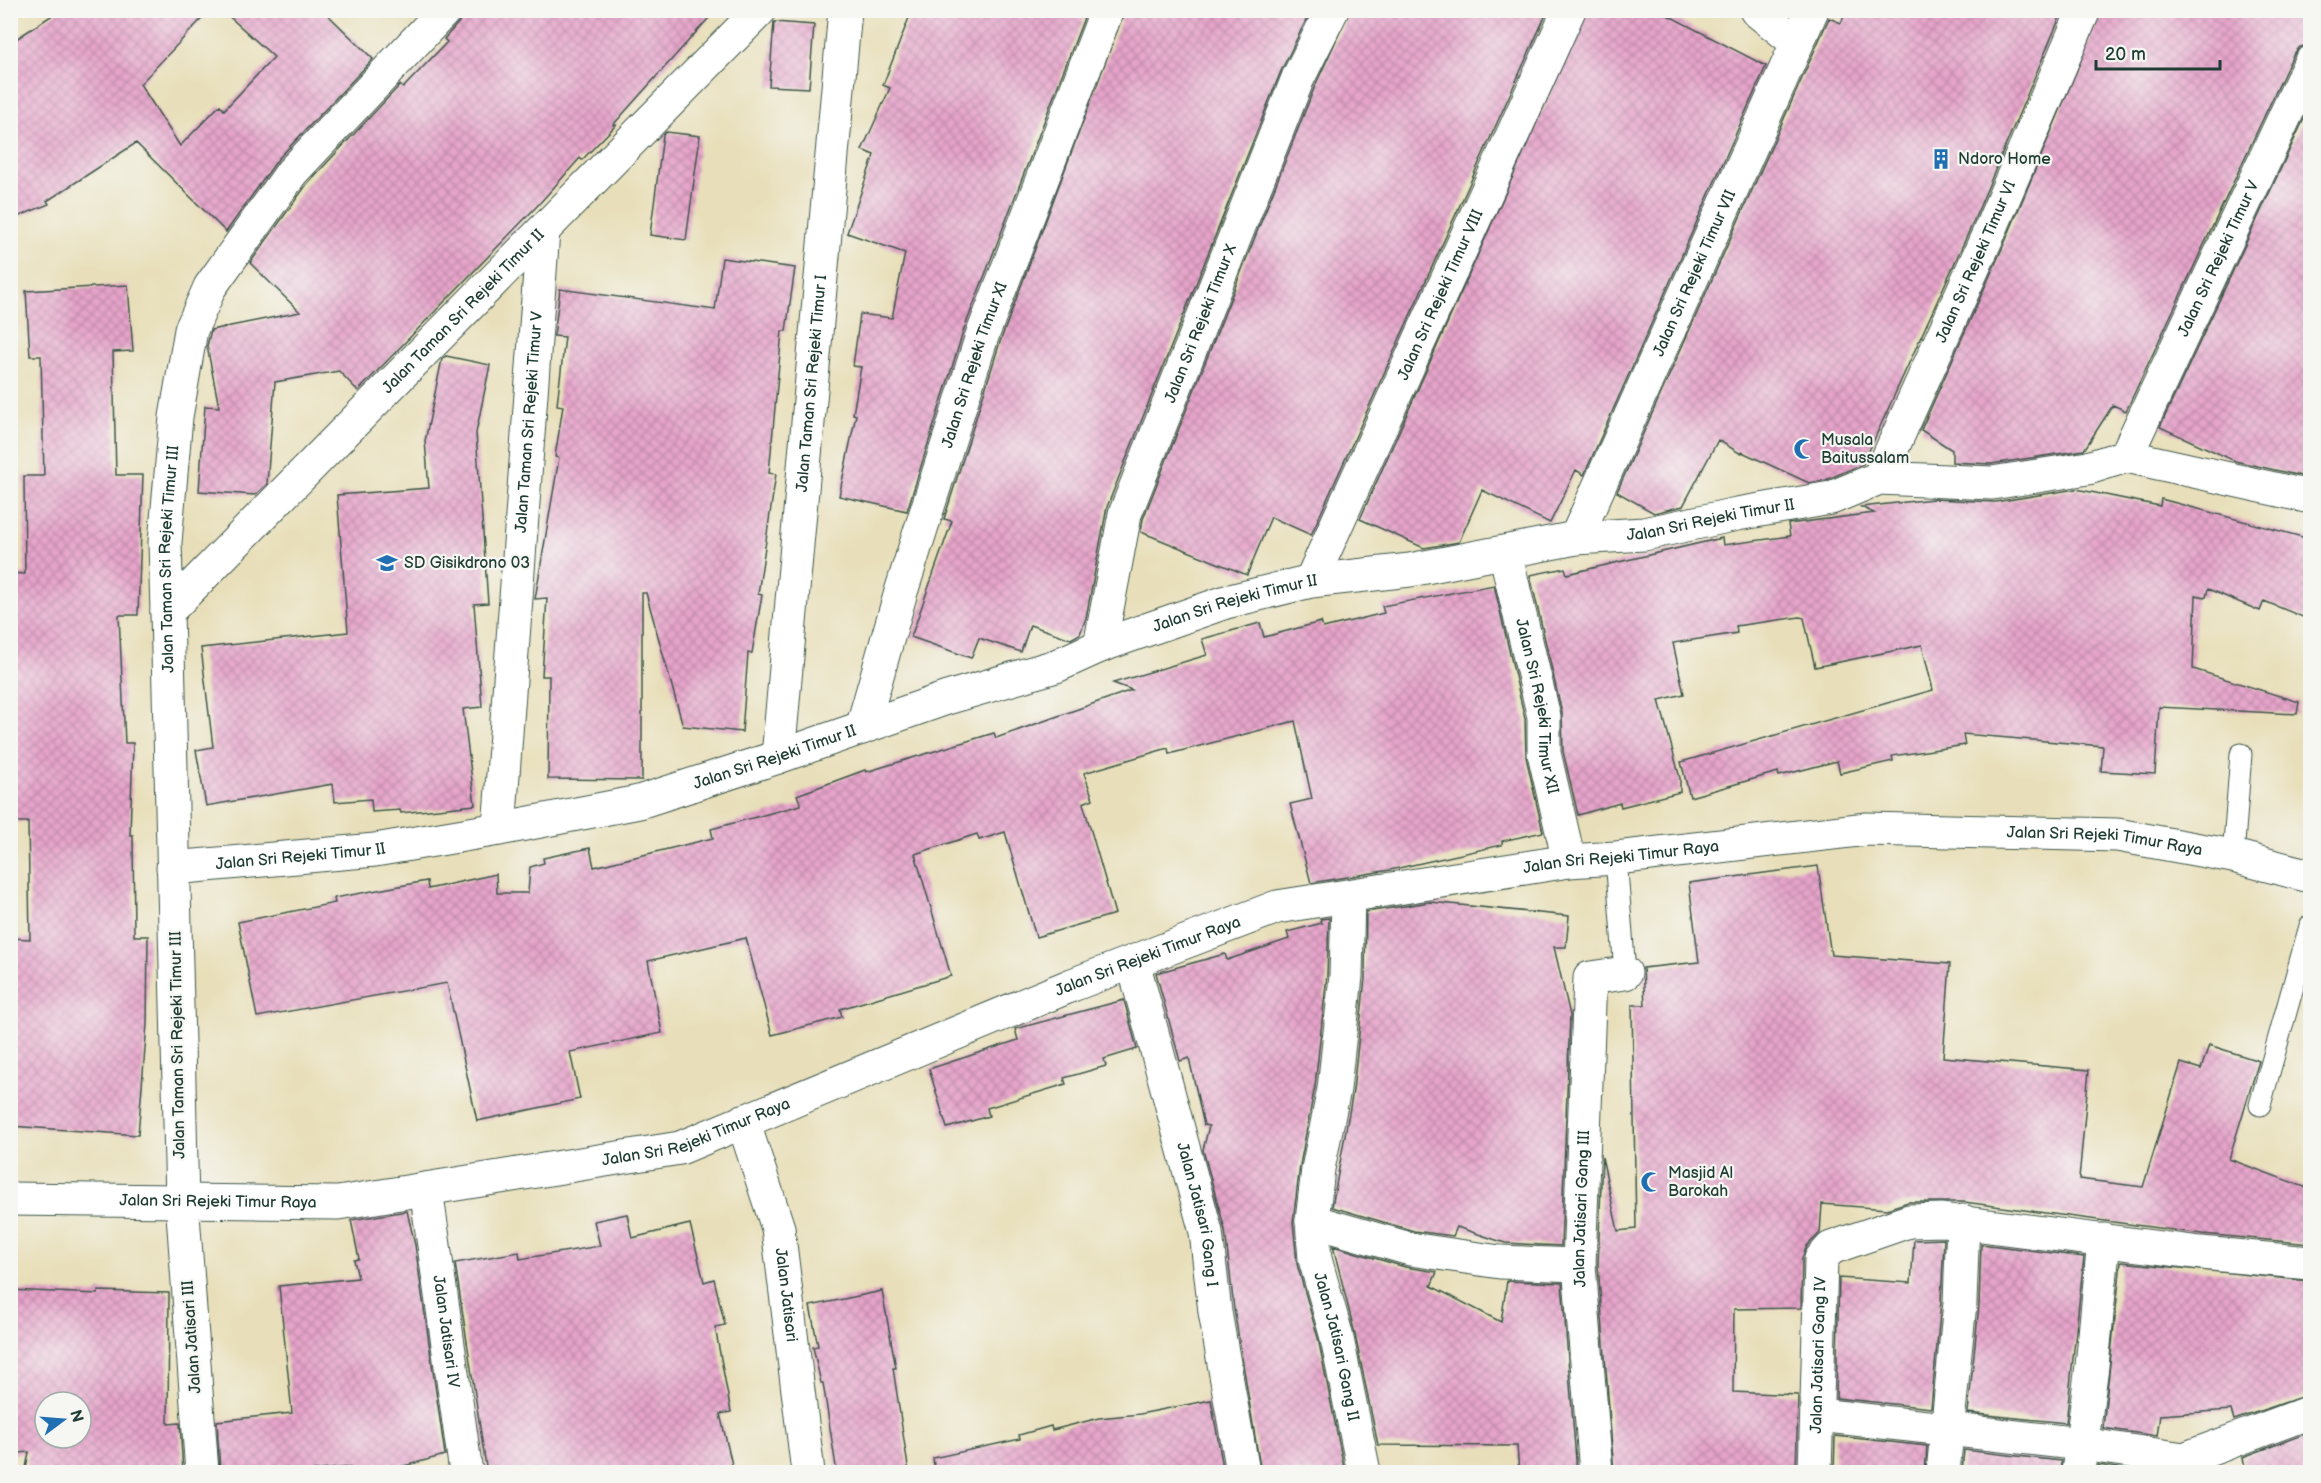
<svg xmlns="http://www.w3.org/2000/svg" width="2321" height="1483" viewBox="0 0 2321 1483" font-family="'Balsamiq Sans',sans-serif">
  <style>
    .building { fill: url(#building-cross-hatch); fill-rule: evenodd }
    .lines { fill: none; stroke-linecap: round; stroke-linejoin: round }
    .lane-casing { stroke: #3d5548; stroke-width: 23 }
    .street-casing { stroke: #3d5548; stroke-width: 35 }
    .lane { stroke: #fff; stroke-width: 21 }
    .street { stroke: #fff; stroke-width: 33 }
    .labels { text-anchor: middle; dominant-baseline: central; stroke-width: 4.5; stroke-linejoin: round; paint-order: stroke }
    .poi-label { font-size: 16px; fill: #1f3d34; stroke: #f6f6f2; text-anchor: start }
    .street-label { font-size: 16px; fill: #1f3d34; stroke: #f6f6f2 }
  </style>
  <defs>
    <pattern id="building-cross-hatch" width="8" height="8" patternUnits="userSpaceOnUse" patternTransform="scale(1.5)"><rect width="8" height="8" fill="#e7a4cb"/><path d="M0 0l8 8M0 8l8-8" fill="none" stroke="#bb87a6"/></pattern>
  </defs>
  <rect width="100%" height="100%" fill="#f6f6f2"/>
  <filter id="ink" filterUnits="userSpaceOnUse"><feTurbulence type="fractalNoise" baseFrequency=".0167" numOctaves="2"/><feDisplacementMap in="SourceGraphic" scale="12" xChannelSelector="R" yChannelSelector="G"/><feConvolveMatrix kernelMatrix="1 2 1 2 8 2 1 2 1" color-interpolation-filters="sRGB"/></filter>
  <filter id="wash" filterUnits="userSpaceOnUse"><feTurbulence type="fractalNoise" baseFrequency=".008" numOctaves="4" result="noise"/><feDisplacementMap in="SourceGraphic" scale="24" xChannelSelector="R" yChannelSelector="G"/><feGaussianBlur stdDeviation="1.35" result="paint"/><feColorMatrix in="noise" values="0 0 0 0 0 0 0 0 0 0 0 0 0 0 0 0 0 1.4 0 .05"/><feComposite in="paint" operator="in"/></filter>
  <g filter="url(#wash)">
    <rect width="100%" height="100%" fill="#e8dfba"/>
    <g id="blocks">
      <path class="building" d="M60,10h150l-70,74 40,62 40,-41 4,5 50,-53 -52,-47h101l50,49 -95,100 -52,73 -90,-89 -89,58 2,3 -39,16v-177z
        M463,10h253l-103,115h3l-34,35 -2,-2 -41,46 -181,187 -19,-20 -64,11 -8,102 -12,11 -56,-4 6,-85 14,1 -12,-61 4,-16 89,-18 -50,-49 57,-79 93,-99 3,3 44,-46 -3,-3 15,-17z
        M912,10h175l-123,319 -57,182 -68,-15 17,-81 -3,-1 8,-47 -8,-1 7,-52 32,4 13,-65 -58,-20 27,-78 -12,-5 28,-62 -7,-3z
        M1125,10h186l-30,61 -174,436 -21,111 -6,16 -9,5 -41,-14 -9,27 -42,-14 -8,20 -60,-21 41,-116 -8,-2 56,-177z
        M1350,10h198l-237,525 -40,-18 -24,58 -106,-43 2,-13 172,-433z
        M1587,10h71l108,56 -182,409 -8,-5 -26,53 -68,-33 -23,52 -35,6 -64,-29z
        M1847,10h216l-92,217 -108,237 -37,16 -17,3 -67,-31 -1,2 -23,-14 -35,66 -29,7 -37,-21 212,-474 12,5z
        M2102,10h208v35l-10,2 -7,8 -167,356 -13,-6 -29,45 -93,14 -39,-2v-12l-31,-20 84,-188z
        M774,22l40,3 -5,63 -40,-2z
        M2310,106v372l-75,-17 -75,-34z
        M666,132l34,4 -14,104 -36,-5 13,-100z
        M722,258l73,10 -9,63h-4l-13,142 7,1 -18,120 4,1 -10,58h-4l-6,79 -59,-6 -37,-133h-4v187l-94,-1 1,-103h-7l5,-78 -12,1 24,-141 -4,-1 8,-51 -6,-1 8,-68 -11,-1 6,-47 155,21z
        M128,285l5,66 -20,1 3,123h27l-5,140h-19l6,128h8l-3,92h3l1,101h14l-1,88 -9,111 -128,-9v-188l20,1 -2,-117h-18v-249l15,1 -1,-98h20l-3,-120h-11l-4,-65z
        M446,356l44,9 -14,68 12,170 -14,1 8,103 -19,2 12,96 -74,8 -1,-3 -28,2 -1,-13 -36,3 -2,-18 -127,22 -10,-56 17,-3 -12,-99 147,-16 -11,-137 92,-7 -4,-47 17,-82z
        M2076,489l84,17 1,-7 149,40v81l-46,-19 -4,10 -52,-22 -2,8 -10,-2 -3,74 106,33 -2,12 -138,-7 -4,67 -54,-3 2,-25 -140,-12 2,11 -73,11 1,5 -53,12 -3,-12 -58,15 -1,-4 -88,25 -9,-35 252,-72 -11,-45 -107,22 -11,-49 -4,-1 -64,9 1,7 -64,10 11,51 -25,6 21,78v14l-59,15 -1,-4 -42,12 -15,-64 -1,-38 -32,-138 35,-7 2,6 155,-36 1,7 67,-9 -2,-12 86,-11 -13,-6 72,-8 62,3z
        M1494,585l31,134 1,38 17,75 -41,9v4l-112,25 -79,13 -21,-79 22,-5 -17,-78 -126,33 -1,-6 -84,25 9,26 -10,4 32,111 -79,23 -31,-105 -26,8 -2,-6 -62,20 36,122 -111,33 2,8 -70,18 -26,-97 -98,23 14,72 -92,19 10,47 -103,22 -30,-138 -190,34 -19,-95 97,-19 -1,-5 93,-17 1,8 68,-15 1,19h31l2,-26 14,-4 -1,-5 47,-10 4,19 119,-29 -2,-9 90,-24 -4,-10 68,-25 1,2 128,-39 2,5 136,-48 -19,-7 94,-28 -5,-16 58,-16 4,14 57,-15 2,6 61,-15 -2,-7z
        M1818,866l13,89 119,9 -7,93 146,13 -10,109 64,8 38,-124 20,6 8,-24 50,16 -30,98 81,30v55l-107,-10 -239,-32h-56l-21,7 -65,-5 -2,29 -13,13 -5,12 -1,50 -67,1 -1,83 65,3 -2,78h-182l-16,-208 4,-108 16,74 18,-2 -4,-224h13l-2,-37 56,-6 -10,-79z
        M1430,902l139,14 -3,31h-12l16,68 -9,231 -56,-3 -48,-16 -4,9 -39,-5 -82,-24 21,-116 12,-113 1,-66z
        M1329,918l-2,57 -12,111 -15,79 -7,57 4,42 21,74 27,135h-84l-27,-164 -9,-79 -22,-80 6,-24 -5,-1 -15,-67 -9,3 -24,-88 69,-19 2,6 62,-21 -2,-7 35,-9 -2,-4z
        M1124,1000l13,49 -33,10 2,7 -42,12 2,6 -79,24 2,8 -42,12 -18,-59 89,-29 -3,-11z
        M407,1211l8,34 30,210 -67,18h-27l-1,-6 -56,6h-74l-3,-52 75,-8 -13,-127 79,-8 -4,-18 5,-1 -8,-39z
        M627,1214l5,24 58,-14 14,58 10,-3 11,46 -10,2 16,85 -11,2 14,59h-247l-32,-210 64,-11 1,7 80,-13 -6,-25z
        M1944,1239l-3,63 -10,106 -95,-10 3,-120 72,5 3,-43z
        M1981,1244l103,13 -18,166 -98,-10 11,-108z
        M1333,1246l72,21 32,5 -6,14 70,36 6,-41 55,2 15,190h-58l-2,-27 -139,-1 -24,-115z
        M2121,1262l189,19v113l-76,26 -3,-10 -71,5 -3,21 -54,-8z
        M10,1290l88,4v-3l71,2 -1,131 12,-1 3,50h-158l4,-21 -19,2zM45,1402h36v36h-36z
        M882,1291l14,77h-3l16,105h-72l-14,-90h-2l-8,-36 5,-1 -8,-40z
        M1211,1400l13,73h-289l-2,-15 87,-19 -1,-4 32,-9 1,4 47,-12 41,-4z
        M2310,1432v41h-64l-3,-16z
        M1835,1436l92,10 -2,27h-91z
        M1964,1450l97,11 -1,12 -98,-1z
        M2098,1465l49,8h-50z"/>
    </g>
  </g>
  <g filter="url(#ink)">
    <use href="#blocks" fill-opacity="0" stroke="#3d5548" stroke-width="1.5"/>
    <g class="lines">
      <g class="lane-casing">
        <path id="lane" d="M2233,856l8,-102
          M1616,858l9,115
          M2260,1105l50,-179"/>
      </g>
      <g class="street-casing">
        <g id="street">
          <path d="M1756,10l40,32"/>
          <path id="s1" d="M2126,456l184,-393"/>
          <path id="s2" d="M1879,478l109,-243 96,-225"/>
          <path id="s3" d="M1576,538l236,-528"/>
          <path id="s4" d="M1505,552l39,165v36l25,108"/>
          <path id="s5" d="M1311,581l258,-571"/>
          <path id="s6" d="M167,612l593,-602"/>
          <path id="s7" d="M1100,646l25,-132 173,-436 34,-68"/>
          <path id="s8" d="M862,728l39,-136 81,-256 125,-326"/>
          <path id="s9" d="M778,757l67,-747"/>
          <path id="s10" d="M499,829l44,-598"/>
          <path id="s11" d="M173,868l202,-18 124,-21 140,-27 139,-45 169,-59 109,-32 44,-20 126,-44 85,-21 99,-11 166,-32 68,-4 93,-20 94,-16 48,-20 113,5 96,-15 38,-12 184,41"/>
          <path id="s12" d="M1348,898l-2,78 -12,113 -16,80 -6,52 3,38 21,75 28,138"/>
          <path id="s13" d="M1133,962l73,270 9,80 28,160"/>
          <path id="s14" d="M743,1121l35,107 30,244"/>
          <path id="s15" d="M426,1189l40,283"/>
          <path id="s16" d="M10,1199l328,4 342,-55 392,-163 205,-78 292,-46 47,-3 251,-29 250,6 116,21 77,20"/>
          <path d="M1312,1221l98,28 90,13 79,3"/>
          <path d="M1818,1415l264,29 102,15 126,-47"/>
          <path id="s17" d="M202,1472l-20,-271 -15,-589 -2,-70 11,-125 15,-87 19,-43 82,-115 153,-162"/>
          <path id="s18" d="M1596,1472l-17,-207 11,-287 35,-5"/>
          <path id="s19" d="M1815,1472l6,-213 10,-11 78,-27 33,-1 259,33 109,10"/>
          <path d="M1943,1472l17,-169 3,-82"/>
          <path d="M2078,1472l14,-106 12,-126"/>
        </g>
      </g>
      <use href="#lane" class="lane"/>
      <use href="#street" class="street"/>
    </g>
  </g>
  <defs>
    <g id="building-bare" transform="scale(1.62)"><path d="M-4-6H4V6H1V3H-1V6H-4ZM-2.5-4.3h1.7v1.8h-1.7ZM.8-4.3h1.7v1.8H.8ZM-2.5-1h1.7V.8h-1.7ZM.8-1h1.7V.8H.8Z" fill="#1f6fb2" stroke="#f6f6f2" stroke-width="2.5" paint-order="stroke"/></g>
    <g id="mosque-bare" transform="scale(1.62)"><path d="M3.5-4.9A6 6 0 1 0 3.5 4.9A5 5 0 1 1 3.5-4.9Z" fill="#1f6fb2" stroke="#f6f6f2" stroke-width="2.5" paint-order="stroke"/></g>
    <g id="school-bare" transform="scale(1.62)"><path d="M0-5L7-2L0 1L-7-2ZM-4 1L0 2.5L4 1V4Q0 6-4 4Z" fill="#1f6fb2" stroke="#f6f6f2" stroke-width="2.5" paint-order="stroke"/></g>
  </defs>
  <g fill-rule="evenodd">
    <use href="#building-bare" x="1941" y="159"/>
    <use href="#mosque-bare" x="1804" y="449"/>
    <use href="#school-bare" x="387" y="563"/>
    <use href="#mosque-bare" x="1651" y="1182"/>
  </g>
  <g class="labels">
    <g class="poi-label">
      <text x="1958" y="159">Ndoro Home</text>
      <text x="1821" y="440">Musala<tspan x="1821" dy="18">Baitussalam</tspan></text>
      <text x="404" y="563">SD Gisikdrono 03</text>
      <text x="1668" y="1173">Masjid Al<tspan x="1668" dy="18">Barokah</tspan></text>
    </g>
    <g class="street-label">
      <text stroke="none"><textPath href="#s1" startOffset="218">Jalan Sri Rejeki Timur V</textPath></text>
      <text stroke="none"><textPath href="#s2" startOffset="237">Jalan Sri Rejeki Timur VI</textPath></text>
      <text stroke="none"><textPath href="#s3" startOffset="290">Jalan Sri Rejeki Timur VII</textPath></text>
      <text stroke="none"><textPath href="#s5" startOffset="314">Jalan Sri Rejeki Timur VIII</textPath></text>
      <text stroke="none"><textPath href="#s6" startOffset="422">Jalan Taman Sri Rejeki Timur II</textPath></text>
      <text stroke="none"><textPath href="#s7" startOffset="339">Jalan Sri Rejeki Timur X</textPath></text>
      <text stroke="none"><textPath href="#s8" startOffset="380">Jalan Sri Rejeki Timur XI</textPath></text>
      <text stroke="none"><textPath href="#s9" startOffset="375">Jalan Taman Sri Rejeki Timur I</textPath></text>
      <text stroke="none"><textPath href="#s10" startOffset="408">Jalan Taman Sri Rejeki Timur V</textPath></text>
      <text stroke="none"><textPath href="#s11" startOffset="1584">Jalan Sri Rejeki Timur II</textPath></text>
      <text stroke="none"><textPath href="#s17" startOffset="914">Jalan Taman Sri Rejeki Timur III</textPath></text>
      <text stroke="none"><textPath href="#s11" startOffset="1100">Jalan Sri Rejeki Timur II</textPath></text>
      <text stroke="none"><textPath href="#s4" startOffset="158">Jalan Sri Rejeki Timur XII</textPath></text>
      <text stroke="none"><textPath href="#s11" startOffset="614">Jalan Sri Rejeki Timur II</textPath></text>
      <text stroke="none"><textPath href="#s16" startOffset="2152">Jalan Sri Rejeki Timur Raya</textPath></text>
      <text stroke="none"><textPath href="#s11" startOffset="128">Jalan Sri Rejeki Timur II</textPath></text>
      <text stroke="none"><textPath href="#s16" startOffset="1666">Jalan Sri Rejeki Timur Raya</textPath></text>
      <text stroke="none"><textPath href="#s16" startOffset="1180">Jalan Sri Rejeki Timur Raya</textPath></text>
      <text transform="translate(178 1045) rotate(-91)">Jalan Taman Sri Rejeki Timur III</text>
      <text stroke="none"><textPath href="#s16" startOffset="694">Jalan Sri Rejeki Timur Raya</textPath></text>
      <text stroke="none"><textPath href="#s16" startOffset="208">Jalan Sri Rejeki Timur Raya</textPath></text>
      <text stroke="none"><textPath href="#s18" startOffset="264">Jalan Jatisari Gang III</textPath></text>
      <text stroke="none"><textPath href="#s13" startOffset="261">Jalan Jatisari Gang I</textPath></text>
      <text stroke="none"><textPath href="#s14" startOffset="180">Jalan Jatisari</textPath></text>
      <text stroke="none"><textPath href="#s15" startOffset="144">Jalan Jatisari IV</textPath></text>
      <text transform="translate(192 1337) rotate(-94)">Jalan Jatisari III</text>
      <text stroke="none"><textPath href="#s12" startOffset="454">Jalan Jatisari Gang II</textPath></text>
      <text stroke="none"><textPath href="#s19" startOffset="117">Jalan Jatisari Gang IV</textPath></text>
    </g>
  </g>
  <rect width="2321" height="1483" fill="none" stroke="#f6f6f2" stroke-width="36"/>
  <g transform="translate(63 1420) rotate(74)"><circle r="28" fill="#f6f6f2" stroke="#a0aca6" stroke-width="1.5"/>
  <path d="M0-4.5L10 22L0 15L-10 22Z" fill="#1f6fb2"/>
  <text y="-9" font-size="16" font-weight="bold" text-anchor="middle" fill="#1f3d34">N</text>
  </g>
  <path d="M2096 60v9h124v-9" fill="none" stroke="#1f3d34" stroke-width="3"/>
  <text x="2105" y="60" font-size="18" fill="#1f3d34" stroke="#f6f6f2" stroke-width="4.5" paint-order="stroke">20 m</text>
</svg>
